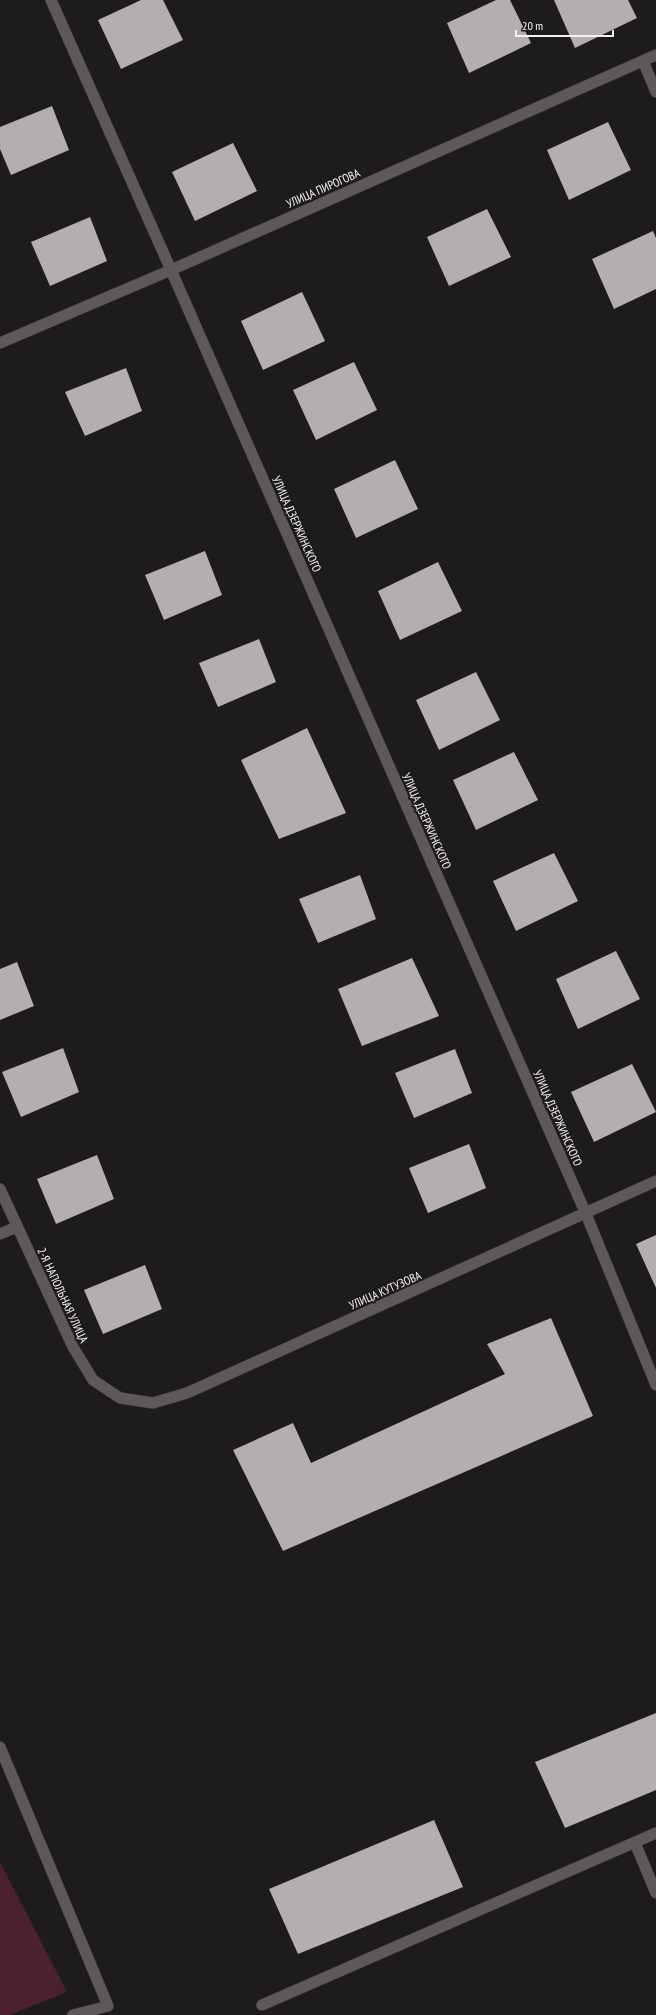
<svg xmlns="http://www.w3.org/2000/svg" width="656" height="2015" viewBox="0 0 656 2015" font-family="'PT Sans Narrow',sans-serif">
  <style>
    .green { fill: #4b2130 }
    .building { fill: #b3afb0 }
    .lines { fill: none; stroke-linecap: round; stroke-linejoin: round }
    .service-casing { stroke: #373535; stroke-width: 12 }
    .minor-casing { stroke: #373535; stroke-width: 12 }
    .tertiary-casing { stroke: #373535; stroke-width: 12 }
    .service { stroke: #5d595a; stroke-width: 11 }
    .minor { stroke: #5d595a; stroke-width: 11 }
    .tertiary { stroke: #5d595a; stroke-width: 11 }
    .labels { text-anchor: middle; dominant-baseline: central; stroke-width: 4; stroke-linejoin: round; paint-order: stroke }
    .street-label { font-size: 12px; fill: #f4f2f3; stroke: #1e1b1c }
  </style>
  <rect width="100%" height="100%" fill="#1e1b1c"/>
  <path class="green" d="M0,1862l67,130 -57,23h-10z"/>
  <path class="building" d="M141,0h22l20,40 -62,29 -23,-49z
    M496,0h14l21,43 -62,30 -22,-50z
    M554,0h74l9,18 -62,30z
    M52,106l17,44 -58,25 -11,-26v-22z
    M608,122l23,48 -62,30 -22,-50z
    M233,143l24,48 -62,30 -23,-49z
    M487,209l24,48 -62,29 -22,-49z
    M90,217l17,44 -57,25 -19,-44z
    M653,231l3,7v51l-42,20 -22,-50z
    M302,292l23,49 -62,29 -22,-49z
    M354,362l23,48 -61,30 -23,-50z
    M126,368l16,43 -57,25 -20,-44z
    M395,460l23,49 -62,29 -22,-49z
    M205,551l17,44 -58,25 -19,-45z
    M438,562l24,49 -62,29 -22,-49z
    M259,639l17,43 -58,25 -19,-44z
    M476,672l24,48 -61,30 -23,-50z
    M307,728l39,85 -67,26 -38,-79z
    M514,752l24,48 -62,30 -23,-50z
    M554,853l24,48 -62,30 -23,-50z
    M360,875l16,44 -58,24 -19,-44z
    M616,951l24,48 -62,30 -22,-50z
    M412,958l27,58 -77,30 -24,-57z
    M17,962l17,44 -34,14v-51z
    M63,1048l16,44 -58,25 -19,-45z
    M455,1049l17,44 -58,25 -19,-45z
    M632,1064l24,48 -62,30 -23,-50z
    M469,1144l17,44 -58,25 -19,-45z
    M97,1155l17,44 -58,25 -19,-45z
    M656,1235v53l-20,-44z
    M145,1265l17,44 -59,25 -19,-44z
    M551,1318l42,98 -310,135 -50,-101 60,-27 18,40 194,-89 -18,-30z
    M656,1713v77l-91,38 -30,-66z
    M434,1820l29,67 -165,67 -29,-65z"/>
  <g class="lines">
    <g class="service-casing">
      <path id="service" d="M0,1747l108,259 -35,9
        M635,1843l21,50
        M262,2005l394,-172"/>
    </g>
    <g class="minor-casing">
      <path id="minor" d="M51,0l120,270 415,944 70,171
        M643,61l13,31
        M0,1189l73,158 20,33 27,18 33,5 34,-10 469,-212
        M0,1234l17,-7"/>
    </g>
    <g class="tertiary-casing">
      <path id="tertiary" d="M0,343l171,-73 485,-215"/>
    </g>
    <use href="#service" class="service"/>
    <use href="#minor" class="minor"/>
    <use href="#tertiary" class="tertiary"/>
  </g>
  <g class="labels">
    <g class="street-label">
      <text transform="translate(323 188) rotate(-24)">УЛИЦА ПИРОГОВА</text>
      <text transform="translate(297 524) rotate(66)">УЛИЦА ДЗЕРЖИНСКОГО</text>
      <text transform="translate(427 821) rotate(66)">УЛИЦА ДЗЕРЖИНСКОГО</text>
      <text transform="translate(558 1118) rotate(66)">УЛИЦА ДЗЕРЖИНСКОГО</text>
      <text transform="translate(385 1290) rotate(-24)">УЛИЦА КУТУЗОВА</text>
      <text transform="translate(63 1295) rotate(65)">2-Я НАПОЛЬНАЯ УЛИЦА</text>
    </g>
  </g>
  <path d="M516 30v6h97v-6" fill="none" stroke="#f4f2f3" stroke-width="2"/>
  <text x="522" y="30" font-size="12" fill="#f4f2f3" stroke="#1e1b1c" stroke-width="3" paint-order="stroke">20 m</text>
</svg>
